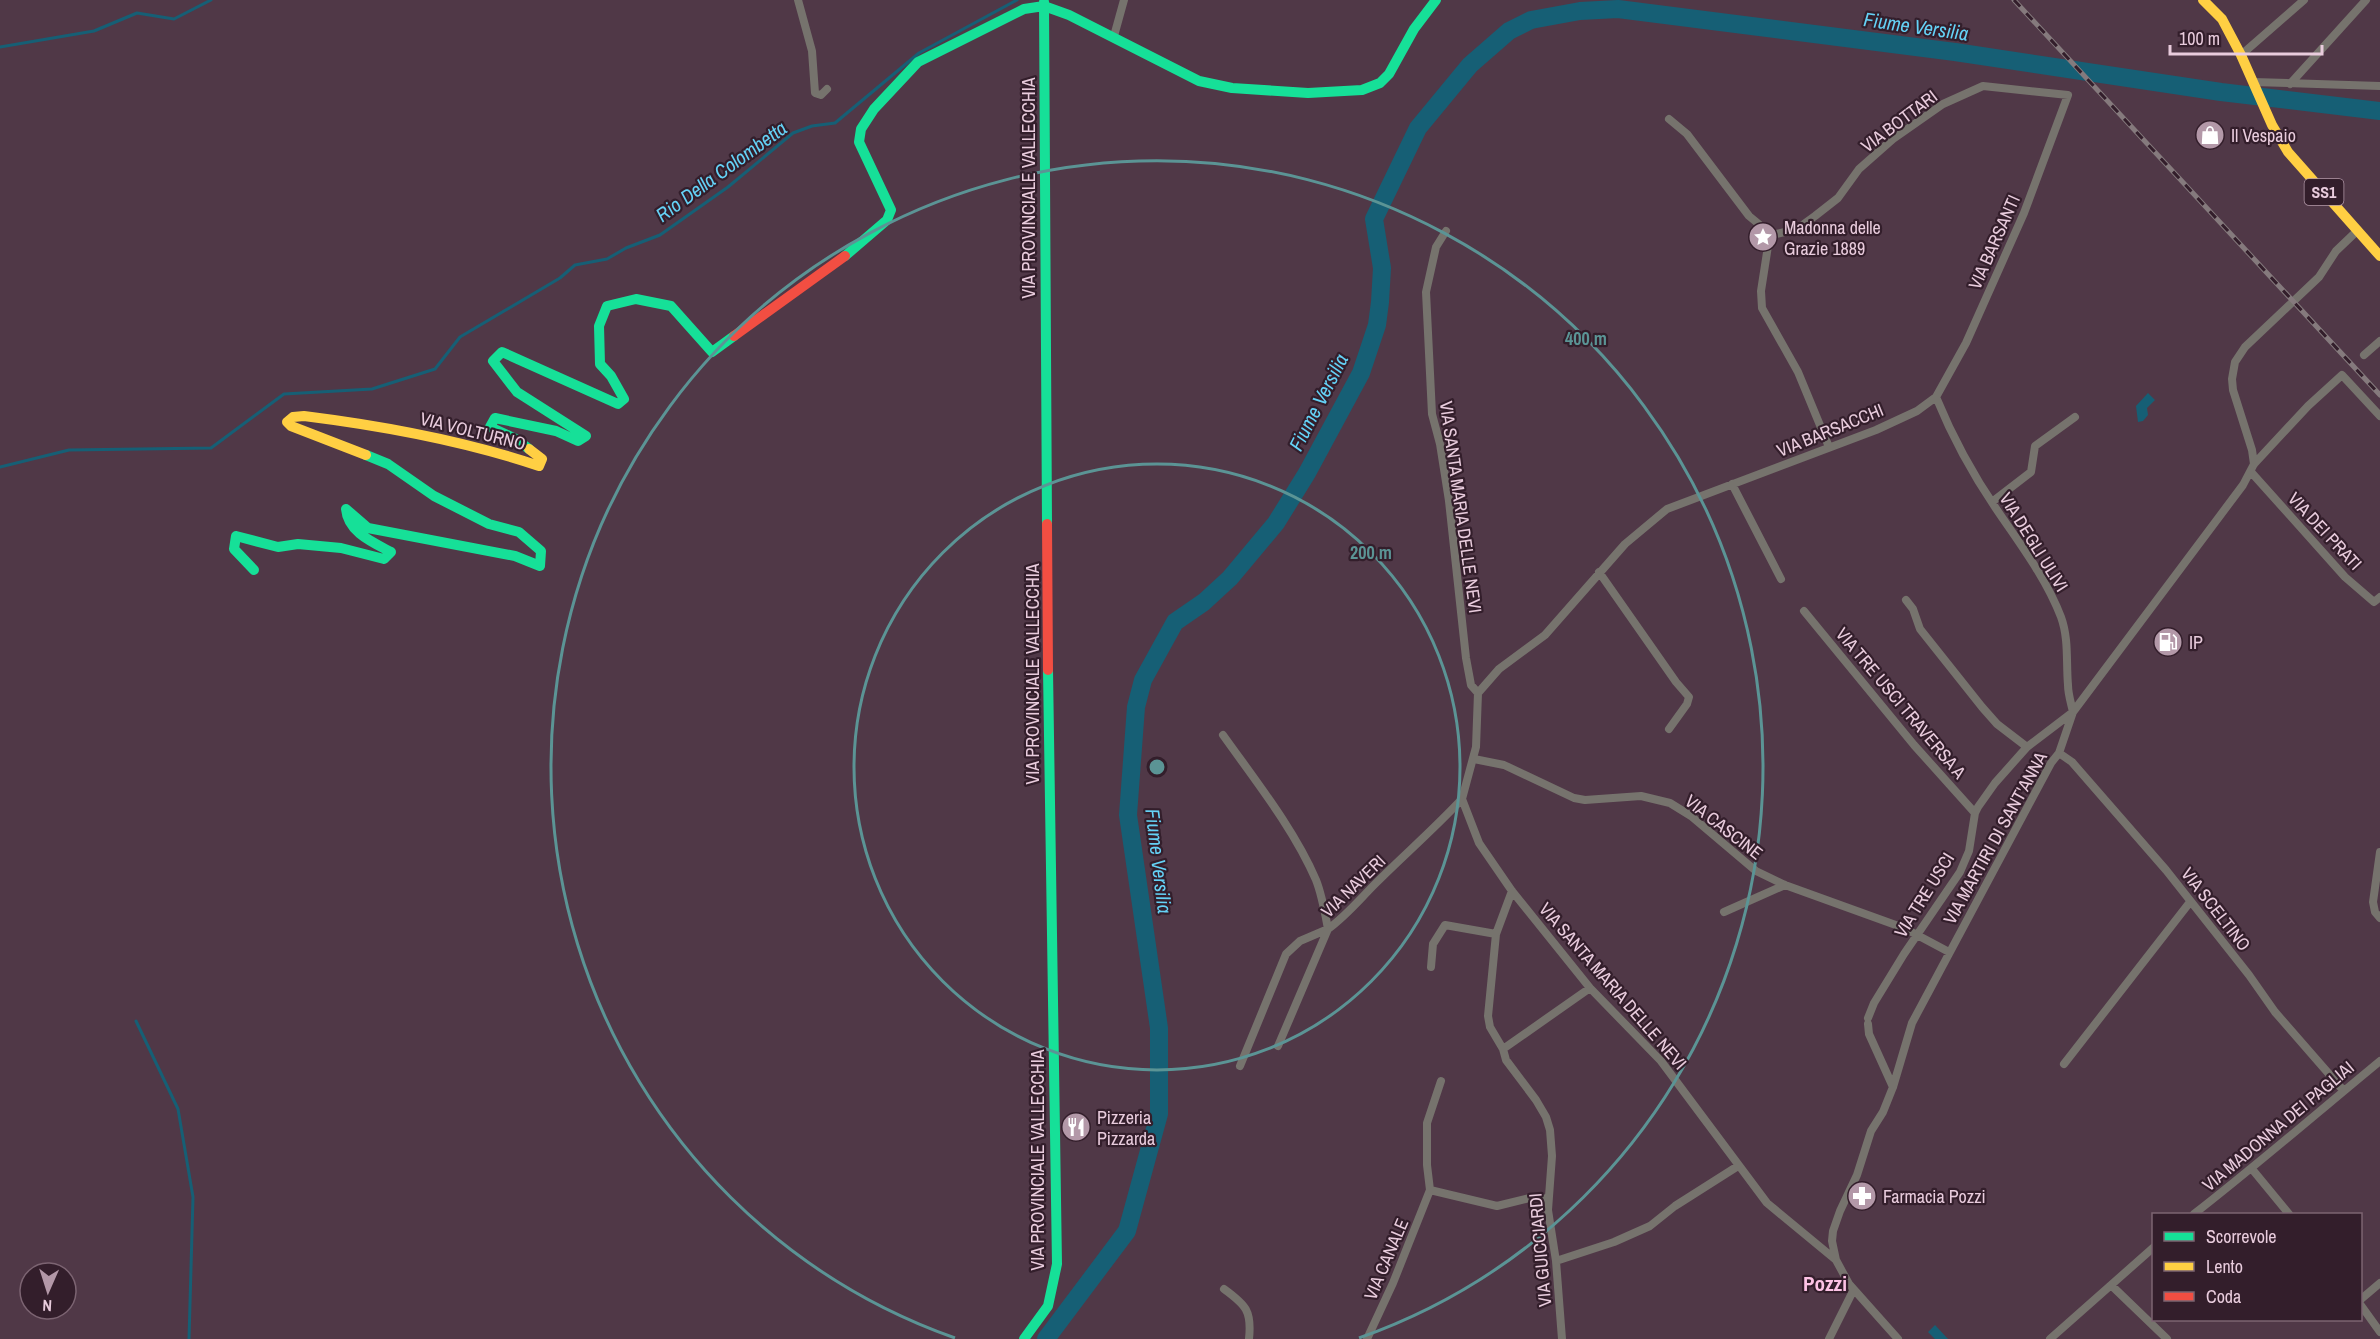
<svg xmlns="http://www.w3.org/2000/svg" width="2380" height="1339" viewBox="0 0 2380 1339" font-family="'Archivo Narrow',sans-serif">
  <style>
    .water { fill: #165f75 }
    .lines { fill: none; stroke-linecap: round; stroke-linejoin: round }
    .stream { stroke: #165f75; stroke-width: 3 }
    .river { stroke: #165f75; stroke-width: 18 }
    .street { stroke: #76736d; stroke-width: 8 }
    .fast { stroke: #16e098; stroke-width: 10 }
    .slow { stroke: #ffcf43; stroke-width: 10 }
    .jam { stroke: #f24e42; stroke-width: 10 }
    .rail-casing { stroke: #857a7d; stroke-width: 5 }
    .rail { stroke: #331e2b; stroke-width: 3; stroke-dasharray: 9; stroke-linecap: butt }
    .ring { fill: none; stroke: #5b9495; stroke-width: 3 }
    .labels { text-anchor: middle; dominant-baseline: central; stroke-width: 4.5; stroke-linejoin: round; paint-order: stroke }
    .shield { fill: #331e2b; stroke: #b298a8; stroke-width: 1.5 }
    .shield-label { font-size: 16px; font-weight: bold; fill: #e9ccdd }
    .street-label { font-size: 18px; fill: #e9ccdd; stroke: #331e2b }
    .poi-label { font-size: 18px; fill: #e9ccdd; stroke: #331e2b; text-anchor: start }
    .water-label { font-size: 20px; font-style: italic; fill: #65d2f6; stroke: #331e2b }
    .quarter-label { font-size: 21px; font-weight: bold; fill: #fdc3e5; stroke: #331e2b }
    .centre { fill: #5b9495; stroke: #331e2b; stroke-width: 3 }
    .ring-label { font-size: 18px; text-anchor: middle; font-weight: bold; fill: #5b9495; stroke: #331e2b; stroke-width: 4.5; stroke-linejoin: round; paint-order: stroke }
  </style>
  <rect width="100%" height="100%" fill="#503847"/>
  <path class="water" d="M2148,393l7,7 -8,8 1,7 -5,6 -5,1 -2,-16z
    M1935,1325l13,14h-13l-7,-7z"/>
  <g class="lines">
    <path class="stream" d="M0,47l94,-16 43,-18 37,6 37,-19
      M0,467l69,-17 142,-2 73,-54 88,-5 63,-20 25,-32 100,-59 15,-13 32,-6 19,-11 34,-13 68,-48 65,-54 19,-7 23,-3 84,-70 98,-53
      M136,1021l42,88 15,88 -4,142"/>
    <path class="river" d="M1046,1339l81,-108 32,-117v-86l-31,-213 8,-108 7,-27 32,-58 29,-20 26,-24 46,-55 31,-50 54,-100 16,-48 3,-23 2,-34 -8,-49 44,-91 52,-63 39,-34 22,-11 49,-9 38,-2 337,43 266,40 159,19"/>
    <path class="street" d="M798,0l14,51 3,42 6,2 6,-6
      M1114,36l10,-36
      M2241,55l63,-55
      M2253,82l127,4
      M2290,84l76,-84
      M1669,119l18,15 62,82 23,19
      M1446,231l-10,16 -10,45 6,122 8,30 9,57 17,157 5,27 7,8 -2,54 -14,52 17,44 33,48 78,97 71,73 106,142 69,57
      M2364,355l16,-14
      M2254,464l-2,-14 -19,-60 -1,-11 3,-17 10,-15 74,-70 17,-26 22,-21
      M2251,472l94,105 29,25 6,-5
      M1732,484l49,95
      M1992,502l39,-30 4,-26 40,-29
      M1599,572l77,110 13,15 -2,7 -18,25
      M1906,600l7,9 7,20 62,78 15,17 30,23
      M1804,611l110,134 61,68
      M1478,693l21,-24 46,-34 80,-91 42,-35 209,-79 41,-19 19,-14 30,-54 58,-130 44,-118 -85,-9 -40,18 -50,35 -34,30 -21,29 -23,18 -18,13 -25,6 -4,11 -7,45 1,17 36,64 31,75
      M1223,735c32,45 71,94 93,145 6,15 9,33 12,49l-28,12 -14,13 -46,112
      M2059,753l13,9 94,108 83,105 26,37 68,78
      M1474,759l30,6 70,33 11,2 56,-4 29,7 21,13 65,55 29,14 119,43 45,24
      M2380,852l-7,50 2,10 5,6
      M1512,891l-16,43 -8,82 2,11 13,22 3,11 30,40 10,17 4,13 2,26 -4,54 8,51 6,78
      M1724,912l61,-27
      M1431,967l2,-23 12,-19 51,9
      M1868,1018l6,-15 30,-49 56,-82 9,-21 6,-38 3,-6 17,-24 32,-36 46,-35c-2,-9 -5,-18 -5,-27 -2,-23 1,-46 -7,-68 -15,-39 -41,-73 -64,-107 -24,-35 -45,-74 -61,-113
      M1868,1024l1,10 24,53
      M1278,1046l50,-117c18,-13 31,-29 47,-45 29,-29 59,-55 87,-85
      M1503,1049l87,-61
      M2064,1064l126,-162
      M2252,1169l37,45
      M1430,1190l67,16 37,-9 14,2
      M2194,1214c63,-49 124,-102 186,-153
      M1556,1261l58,-19 36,-16 25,-20 63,-40
      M2111,1285l56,54
      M1224,1289c22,16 28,22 25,50
      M2360,1300l20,-17
      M2360,1304l20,28
      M1367,1339l26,-56 37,-93 -3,-25v-42l14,-42
      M1829,1339l24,-48
      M1898,1339l-49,-55 -13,-24 -4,-19 1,-10 7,-20 17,-36 14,-44 12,-19 10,-25 19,-64 139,-260 8,-10 14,-41 170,-227 11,-21 54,-58 34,-31 38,41
      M2050,1339l104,-92"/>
    <path class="fast" d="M1044,2l3,522
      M845,256l42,-36 4,-10 -32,-68 2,-13 13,-20 44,-47 106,-53 20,-3 25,9 130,66 33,7 76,5 54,-3 18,-7 9,-9 25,-45 22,-29
      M529,449l-13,-10 -26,-12 5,-9 61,13 22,10 8,-5 -69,-44 -24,-31 9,-9 116,52 6,-5 -13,-23 -11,-12 -1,-38 8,-20 29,-7 35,7 41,46 22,-16
      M254,570l-20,-21 2,-13 42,11 20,-3 43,4 43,11 7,-7c-19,-10 -43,-20 -45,-43l22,19 147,28 25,10 1,-15 -22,-19 -30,-8 -55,-28 -46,-32 -22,-9
      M1024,1339l24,-33 9,-42 -9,-594"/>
    <path class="slow" d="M2203,0l19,19 19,36 31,70 16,27 92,104
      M366,455l-75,-29 -4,-4 6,-5 11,-1c80,10 158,24 235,50l3,-7 -13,-10"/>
    <path class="jam" d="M734,336l111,-80
      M1047,524l1,146"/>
    <g class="rail-casing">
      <path id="rail" d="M2014,0l366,395"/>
    </g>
    <use href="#rail" class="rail"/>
  </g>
  <g class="ring">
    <circle cx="1157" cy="767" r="303"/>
    <path d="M955 1338A606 606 0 1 1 1359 1338"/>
  </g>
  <defs>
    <g id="shop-disc" transform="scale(1.5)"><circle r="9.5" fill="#b398a8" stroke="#331e2b"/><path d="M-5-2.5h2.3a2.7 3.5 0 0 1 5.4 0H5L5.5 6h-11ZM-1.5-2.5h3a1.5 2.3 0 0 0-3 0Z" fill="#fff"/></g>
    <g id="sight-disc" transform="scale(1.5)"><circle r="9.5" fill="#b398a8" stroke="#331e2b"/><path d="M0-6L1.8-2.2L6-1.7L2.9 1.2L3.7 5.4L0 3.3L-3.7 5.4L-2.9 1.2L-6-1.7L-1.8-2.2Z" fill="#fff"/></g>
    <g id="fuel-disc" transform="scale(1.5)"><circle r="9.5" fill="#b398a8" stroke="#331e2b"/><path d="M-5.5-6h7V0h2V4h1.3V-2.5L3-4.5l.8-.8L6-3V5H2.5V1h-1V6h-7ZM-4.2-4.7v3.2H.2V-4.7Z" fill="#fff"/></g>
    <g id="restaurant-disc" transform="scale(1.5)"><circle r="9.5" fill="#b398a8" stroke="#331e2b"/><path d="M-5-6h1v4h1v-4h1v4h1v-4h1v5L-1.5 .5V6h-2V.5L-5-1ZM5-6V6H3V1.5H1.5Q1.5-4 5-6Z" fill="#fff"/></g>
    <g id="pharmacy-disc" transform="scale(1.5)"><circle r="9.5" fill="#b398a8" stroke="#331e2b"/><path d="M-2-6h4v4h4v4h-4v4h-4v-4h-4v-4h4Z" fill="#fff"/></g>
  </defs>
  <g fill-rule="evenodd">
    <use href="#shop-disc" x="2210" y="135"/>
    <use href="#sight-disc" x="1763" y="237"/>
    <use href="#fuel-disc" x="2168" y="642"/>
    <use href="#restaurant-disc" x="1076" y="1127"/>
    <use href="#pharmacy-disc" x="1862" y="1196"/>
  </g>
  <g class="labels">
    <rect class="shield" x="2304.5" y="179" width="39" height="26" rx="4.5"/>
    <g class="shield-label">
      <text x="2324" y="192">SS1</text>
    </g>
    <g class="street-label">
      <text transform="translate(1899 121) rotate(-37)">VIA BOTTARI</text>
      <text transform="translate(1028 188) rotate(-90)">VIA PROVINCIALE VALLECCHIA</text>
      <text transform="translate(1994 242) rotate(-66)">VIA BARSANTI</text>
      <text transform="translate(1830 430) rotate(-22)">VIA BARSACCHI</text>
      <text transform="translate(473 431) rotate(14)">VIA VOLTURNO</text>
      <text transform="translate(1461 507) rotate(82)">VIA SANTA MARIA DELLE NEVI</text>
      <text transform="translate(2325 531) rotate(47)">VIA DEI PRATI</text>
      <text transform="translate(2034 542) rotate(58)">VIA DEGLI ULIVI</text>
      <text transform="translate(1032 674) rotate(-90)">VIA PROVINCIALE VALLECCHIA</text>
      <text transform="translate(1901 703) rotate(50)">VIA TRE USCI TRAVERSA A</text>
      <text transform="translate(1724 827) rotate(38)">VIA CASCINE</text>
      <text transform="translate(1995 838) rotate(-61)">VIA MARTIRI DI SANT'ANNA</text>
      <text transform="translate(1353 886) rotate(-44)">VIA NAVERI</text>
      <text transform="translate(1924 895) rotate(-58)">VIA TRE USCI</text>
      <text transform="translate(2216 909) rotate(52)">VIA SCELTINO</text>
      <text transform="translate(1613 986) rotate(49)">VIA SANTA MARIA DELLE NEVI</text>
      <text transform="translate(2278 1126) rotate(-40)">VIA MADONNA DEI PAGLIAI</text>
      <text transform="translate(1037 1160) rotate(-90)">VIA PROVINCIALE VALLECCHIA</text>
      <text transform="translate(1540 1250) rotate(-95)">VIA GUICCIARDI</text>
      <text transform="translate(1386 1259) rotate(-67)">VIA CANALE</text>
    </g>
    <g class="poi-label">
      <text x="2231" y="135">Il Vespaio</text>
      <text x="1784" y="227">Madonna delle<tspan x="1784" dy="21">Grazie 1889</tspan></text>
      <text x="2189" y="642">IP</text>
      <text x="1097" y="1117">Pizzeria<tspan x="1097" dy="21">Pizzarda</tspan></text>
      <text x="1883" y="1196">Farmacia Pozzi</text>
    </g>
    <g class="water-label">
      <text transform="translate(1916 26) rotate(8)">Fiume Versilia</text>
      <text transform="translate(721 171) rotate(-36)">Rio Della Colombetta</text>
      <text transform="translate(1318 402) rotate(-63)">Fiume Versilia</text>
      <text transform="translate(1159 861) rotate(83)">Fiume Versilia</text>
    </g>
    <g class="quarter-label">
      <text x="1825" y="1283">Pozzi</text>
    </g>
  </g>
  <circle cx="1157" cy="767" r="9" class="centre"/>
  <g class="ring-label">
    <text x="1586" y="345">400 m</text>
    <text x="1371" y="559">200 m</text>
  </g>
  <rect x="2152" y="1213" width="210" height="108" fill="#331e2b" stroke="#7c6472" stroke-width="1.5"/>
  <rect x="2164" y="1232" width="30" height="9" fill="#16e098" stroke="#7c6472" stroke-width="1.5"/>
  <text x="2206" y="1243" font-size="18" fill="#e9ccdd">Scorrevole</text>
  <rect x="2164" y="1262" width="30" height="9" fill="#ffcf43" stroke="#7c6472" stroke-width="1.5"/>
  <text x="2206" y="1273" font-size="18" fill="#e9ccdd">Lento</text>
  <rect x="2164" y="1292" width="30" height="9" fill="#f24e42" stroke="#7c6472" stroke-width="1.5"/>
  <text x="2206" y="1303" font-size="18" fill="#e9ccdd">Coda</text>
  <g transform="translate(48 1291) rotate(183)"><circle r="28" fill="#331e2b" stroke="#7c6472" stroke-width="1.5"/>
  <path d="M0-4.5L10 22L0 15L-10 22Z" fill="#b398a8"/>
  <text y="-9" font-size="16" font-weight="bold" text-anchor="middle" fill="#e9ccdd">N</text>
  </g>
  <path d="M2170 45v9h152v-9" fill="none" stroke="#e9ccdd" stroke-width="3"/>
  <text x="2179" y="45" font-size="18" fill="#e9ccdd" stroke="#331e2b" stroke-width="4.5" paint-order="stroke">100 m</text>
</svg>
